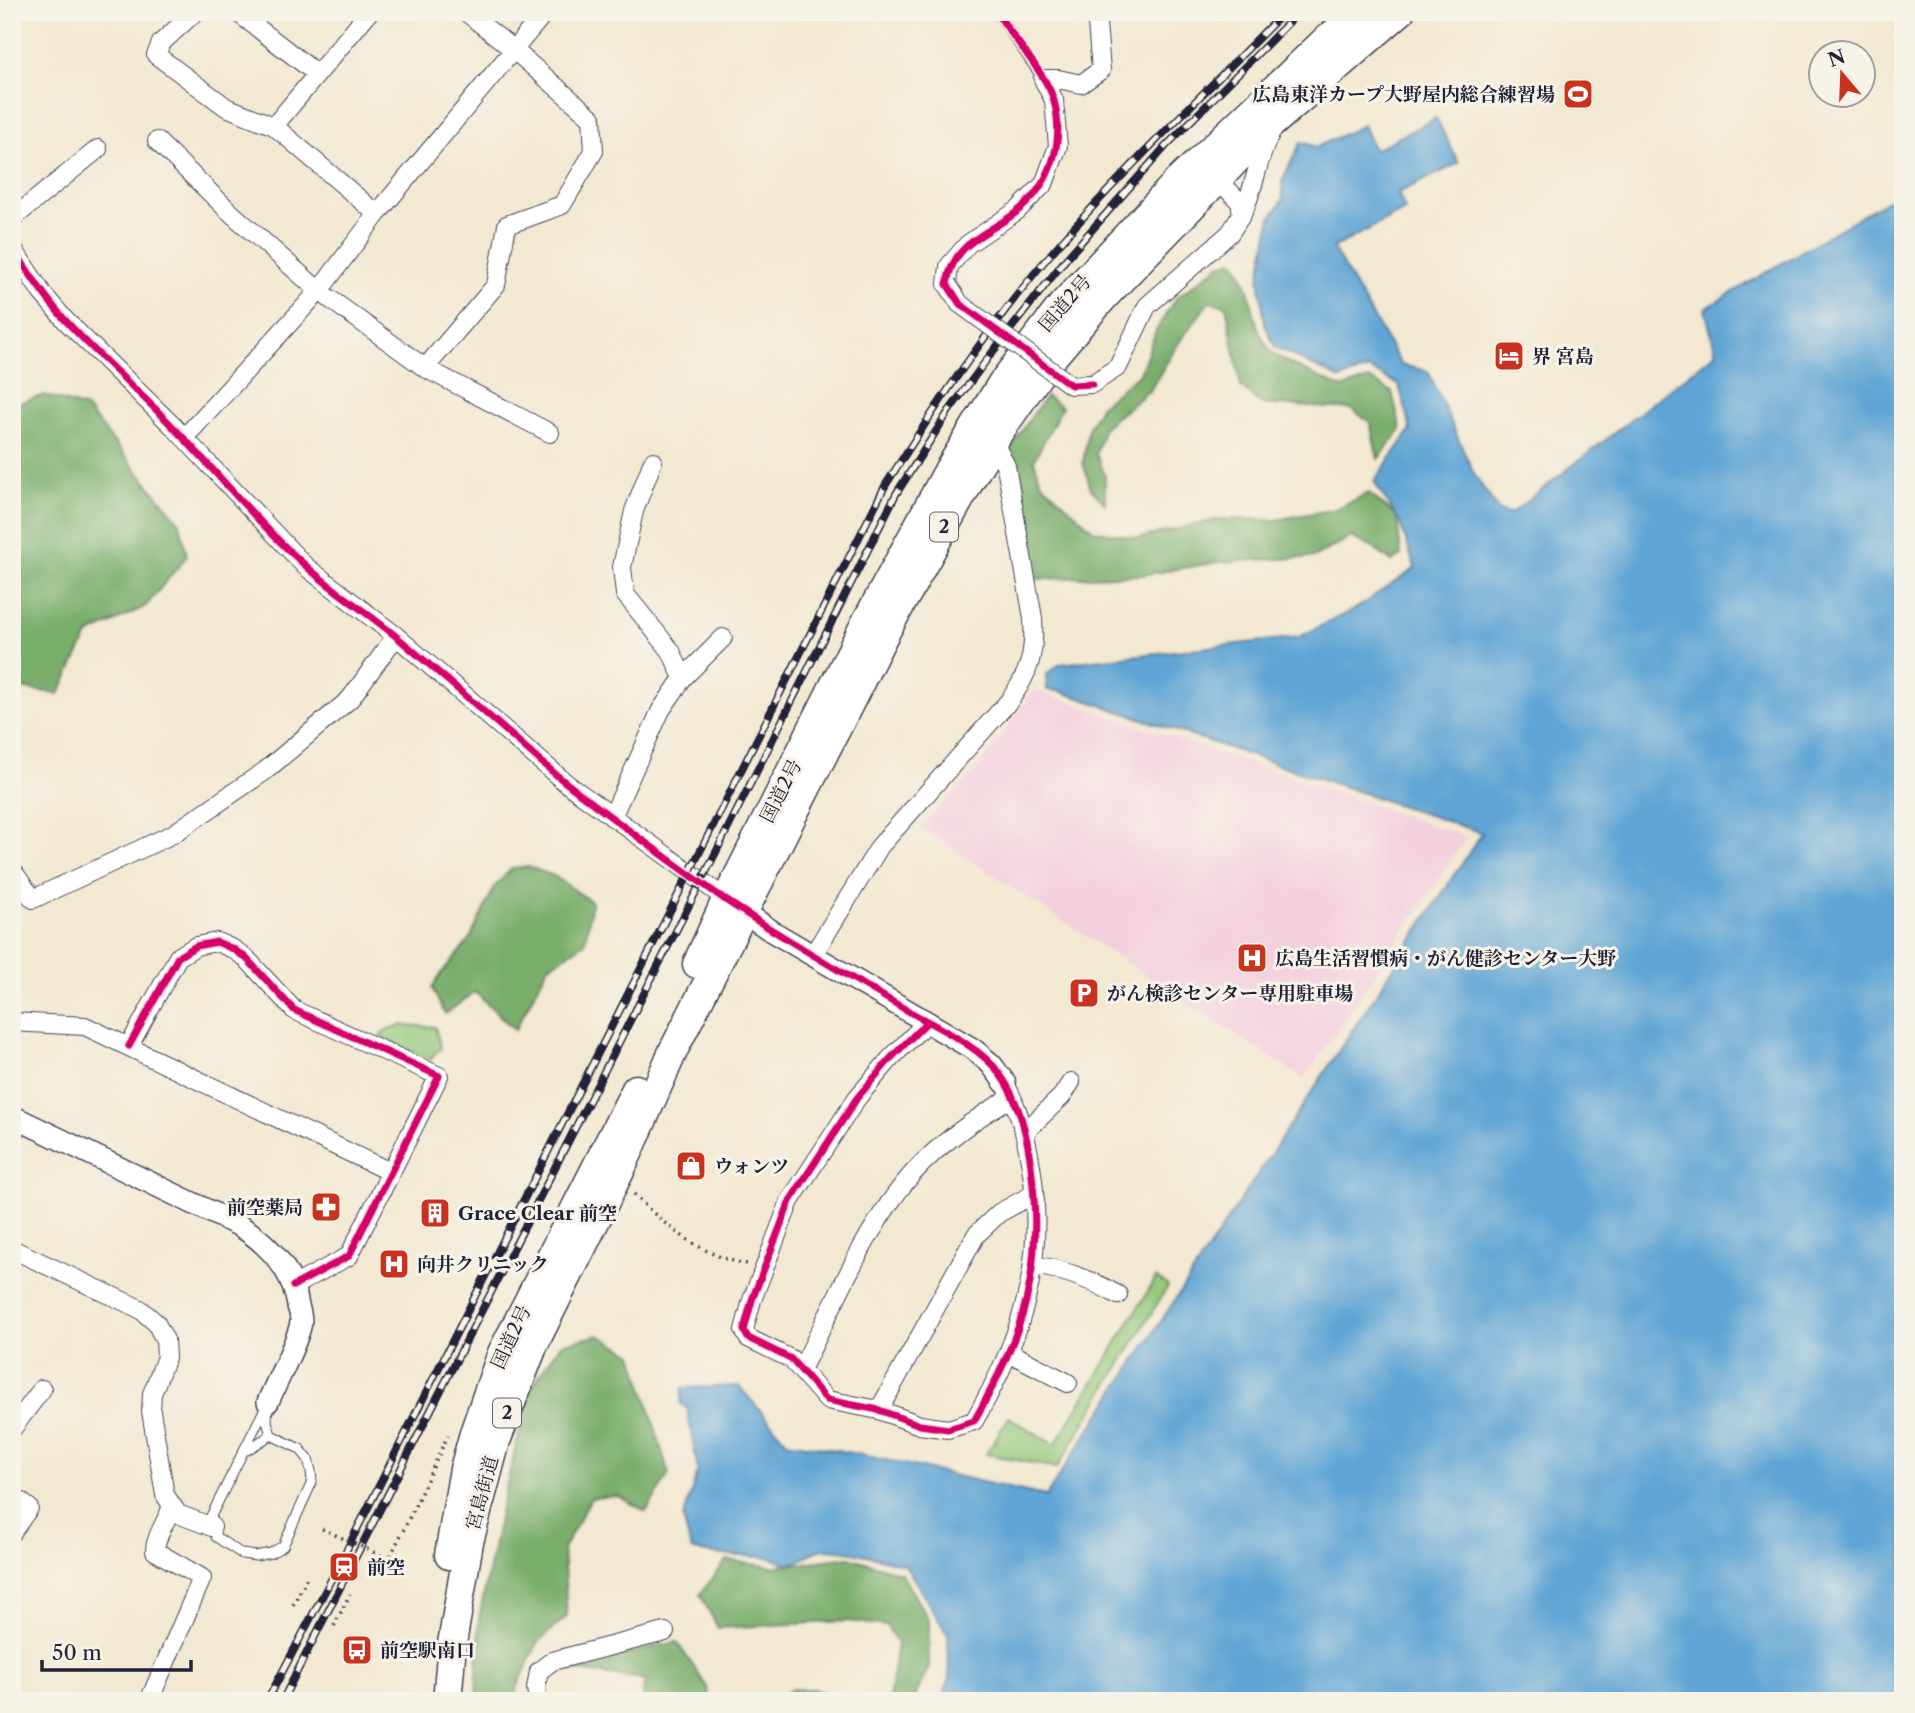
<svg xmlns="http://www.w3.org/2000/svg" width="1915" height="1713" viewBox="0 0 1915 1713" font-family="'Libre Caslon Text','Noto Serif JP',serif">
  <style>
    .built { fill: #f4cfde }
    .green { fill: #95c97b; stroke: #5c765b; stroke-width: 2 }
    .forest { fill: #78ad6b; stroke: #4d6853; stroke-width: 2 }
    .water { fill: #5fa4d4; stroke: #406388; stroke-width: 2 }
    .lines { fill: none; stroke-linecap: round; stroke-linejoin: round }
    .service-casing { stroke: #414052; stroke-width: 11 }
    .minor-casing { stroke: #414052; stroke-width: 20 }
    .tertiary-casing { stroke: #414052; stroke-width: 24 }
    .trunk-casing { stroke: #414052; stroke-width: 31 }
    .path { stroke: #414052; stroke-width: 3.5; stroke-dasharray: 2 5; stroke-linecap: butt }
    .service { stroke: #fff; stroke-width: 9 }
    .minor { stroke: #fff; stroke-width: 18 }
    .tertiary { stroke: #fff; stroke-width: 21 }
    .trunk { stroke: #fff; stroke-width: 28 }
    .rail-casing { stroke: #22223b; stroke-width: 8 }
    .rail { stroke: #f7f3e8; stroke-width: 5; stroke-dasharray: 16; stroke-linecap: butt }
    .minor-bridge-casing { stroke: #414052; stroke-width: 20; stroke-linecap: butt }
    .path-bridge { stroke: #414052; stroke-width: 3.5; stroke-dasharray: 2 5; stroke-linecap: butt }
    .minor-bridge { stroke: #fff; stroke-width: 18 }
    .cycleway-casing { stroke: #f7f3e8; stroke-width: 11 }
    .cycleway { stroke: #d6006c; stroke-width: 7 }
    .labels { text-anchor: middle; dominant-baseline: central; stroke-width: 6; stroke-linejoin: round; paint-order: stroke }
    .shield { fill: #f7f3e8; stroke: #62616f; stroke-width: 2 }
    .shield-label { font-size: 18px; font-weight: bold; fill: #22223b }
    .poi-label { font-size: 19px; font-weight: bold; fill: #22223b; stroke: #f7f3e8; text-anchor: start }
    .street-label { font-size: 19px; fill: #22223b; stroke: #f7f3e8 }
  </style>
  <rect width="100%" height="100%" fill="#f7f3e8"/>
  <filter id="ink" filterUnits="userSpaceOnUse"><feTurbulence type="fractalNoise" baseFrequency=".0143" numOctaves="2"/><feDisplacementMap in="SourceGraphic" scale="14" xChannelSelector="R" yChannelSelector="G"/><feConvolveMatrix kernelMatrix="1 2 1 2 8 2 1 2 1" color-interpolation-filters="sRGB"/></filter>
  <filter id="wash" filterUnits="userSpaceOnUse"><feTurbulence type="fractalNoise" baseFrequency=".00686" numOctaves="4" result="noise"/><feDisplacementMap in="SourceGraphic" scale="28" xChannelSelector="R" yChannelSelector="G"/><feGaussianBlur stdDeviation="1.57" result="paint"/><feColorMatrix in="noise" values="0 0 0 0 0 0 0 0 0 0 0 0 0 0 0 0 0 1.4 0 .05"/><feComposite in="paint" operator="in"/></filter>
  <g filter="url(#wash)">
    <rect width="100%" height="100%" fill="#f3e8d1"/>
    <path class="built" d="M1034,690l433,147 -163,242 -384,-252 57,-57z"/>
    <path class="green" d="M402,1025l33,2 6,22 -6,4 -4,7 -51,-24 8,-7z
      M1156,1278l12,8 -111,182 -71,-14 23,-37 46,28z"/>
    <path class="forest" d="M1233,260c22,25 16,64 37,90 8,11 58,31 73,38l26,-9 23,13 9,38 -23,29 -8,-37 -19,-13 -90,-5 -20,-17 -15,-82 -17,-3 -31,42 -28,46 -46,37 -8,26 9,23v28l-14,-15 -8,-26 5,-34 13,-24 39,-32 16,-42 19,-32 46,-35z
      M44,395l42,13 94,115 7,33 -41,50 -58,29 -29,59 -47,-7v-282z
      M1046,396l16,11 -28,53 7,22 52,48 46,8 80,-19 56,1 61,-11 33,-16 28,24 4,38 -9,7 -20,-15 -21,-10 -36,20 -96,5 -77,13 -105,4 -20,-109 -7,-22z
      M529,867l25,9 38,26 -7,41 -37,24 -33,63 -40,-38 -30,22 -13,-26 12,-18 25,-29 26,-55 17,-18z
      M599,1335l34,19 36,120 -23,38 -28,-16 -27,2 -28,51 4,67 -29,26 -22,48 2,11h-42l3,-83 22,-110 29,-119 31,-45z
      M849,1557l52,16 28,47v46l-16,35h-140l19,-12h21l27,8 49,3 8,-57 -10,-17 -39,-5 -130,7 -18,-34 27,-34 46,7z
      M677,1642l30,45 3,14h-67l1,-22 -85,-10z"/>
    <path class="water" d="M1436,118l23,45 -61,30 7,17 -72,38 68,117 27,6 46,103 25,37 13,2 204,-160 -11,-44 198,-118v1510h-962l8,-20 -1,-46 -43,-70c-26,-7 -52,-15 -79,-16 -16,0 -25,16 -40,15 -5,-1 -10,-5 -15,-6 -29,-4 -51,0 -80,-9l-8,-31 15,-47 -11,-63 -6,-4 1,-16 57,-2 48,56c87,12 172,36 259,54l436,-663 -423,-142 -12,-1 -1,-15 14,-11 239,-27 58,-29 58,-40 -15,-45 -26,-42 37,-51 -12,-45 -30,-16 -29,10 -65,-32 -10,-22 -6,-46 12,-62 12,-17 -1,-19 19,-39 16,5 46,-22 11,25z"/>
  </g>
  <g filter="url(#ink)">
    <g class="lines">
      <g class="service-casing">
        <path id="service" d="M993,12l9,8 41,59
          M268,1402l-1,19 4,14 29,14 8,10 3,12 1,11 -29,64 -12,7 -15,3 -14,-2 -26,-17 -5,-21z
          M247,1450l24,-15"/>
      </g>
      <g class="minor-casing">
        <path id="minor" d="M195,12l-34,31 -5,12 70,52 48,19 103,88
          M237,12l80,62
          M274,126l95,-114
          M157,141l72,70 90,80 106,77 125,65
          M1242,214c13,-25 15,-55 28,-80
          M12,219l86,-70
          M12,247l30,46 24,28 107,105 132,140 91,70 170,147 167,121
          M947,284l2,-18 19,-22 50,-34 26,-26 14,-38 -4,-46 -11,-21h15l23,5 20,-14 -5,-58
          M425,368l71,-83 11,-60 55,-20 32,-54 -2,-33 -78,-68 -48,-38
          M1092,384l26,-17 29,-61 83,-73 12,-19 -2,-12 -29,-29
          M184,438l135,-147 58,-77 168,-202
          M653,461l-19,50 -12,56 3,27 46,57 12,27
          M612,817l49,-107 22,-32 40,-40
          M12,870l21,29 140,-65 92,-63 85,-72 46,-63
          M813,955l67,-109 129,-145c21,-28 26,-48 24,-83l-27,-152 -13,-25
          M12,1022l73,4 305,146
          M927,1022l-37,37 -33,39 -67,103 -38,99 -8,30 4,8 43,21 36,41 52,10 41,15 28,4 26,-8c45,-78 70,-150 59,-241 -5,-37 -11,-64 -28,-97
          M129,1046l49,-89 18,-11 21,-4 16,7 13,9 48,52 145,66 -90,180 -56,30
          M1026,1131l36,-35 9,-14
          M12,1249l128,60 16,14 9,17 1,17 -14,37 -1,17 14,84 13,19 34,13
          M1034,1265c31,5 56,14 84,30
          M1010,1353l58,30
          M802,1368c32,-63 64,-143 112,-196 28,-31 62,-54 98,-75
          M879,1410l97,-175 23,-22 35,-19
          M12,1429l30,-40
          M12,1495l17,13 -17,24
          M149,1701l53,-123 -47,-27c0,-15 13,-31 17,-46
          M538,1701l-2,-13 3,-17 13,-10 113,-29"/>
      </g>
      <g class="tertiary-casing">
        <path id="tertiary" d="M744,912l29,20 200,117 18,15 14,19
          M12,1116l228,110c30,19 53,44 58,80 2,6 4,15 2,21 -7,25 -22,51 -32,75"/>
      </g>
      <g class="trunk-casing">
        <path id="trunk" d="M697,964l29,-64 140,-278 83,-153 53,-86 61,-79 112,-120 153,-146 34,-26
          M449,1555l15,-86 11,-39 27,-77 134,-264
          M447,1701l5,-57 17,-102 27,-101 38,-97 87,-175 53,-120 211,-416 85,-152 23,-40 52,-75 60,-70 163,-169 132,-115"/>
      </g>
      <path class="path" d="M634,1194c28,30 72,65 114,70
        M406,1525l42,-90
        M293,1605l16,-31
        M334,1626l16,-32"/>
      <use href="#service" class="service"/>
      <use href="#minor" class="minor"/>
      <use href="#tertiary" class="tertiary"/>
      <use href="#trunk" class="trunk"/>
      <g class="rail-casing">
        <path id="rail" d="M267,1701l76,-144 542,-1071c52,-82 106,-163 170,-237 72,-83 152,-158 229,-237
          M282,1701l419,-819 195,-388 53,-83 42,-57 75,-95 100,-113 133,-134"/>
      </g>
      <use href="#rail" class="rail"/>
      <g class="minor-bridge-casing">
        <path id="minor-bridge" d="M947,284l13,20 111,81 21,-1"/>
      </g>
      <path class="path-bridge" d="M322,1529l67,30 17,-34"/>
      <use href="#minor-bridge" class="minor-bridge"/>
      <g class="cycleway-casing">
        <path id="cycleway" d="M993,12l9,8c13,20 47,59 52,81 11,41 -3,83 -36,110 -30,24 -65,30 -71,73l13,20 111,81 21,-1
          M12,247c17,26 34,52 54,74 34,37 73,70 107,106 45,46 85,97 133,139 29,26 62,47 92,72 38,32 76,65 114,98 19,16 37,34 57,49 51,40 103,77 155,114 58,39 118,73 179,109 29,17 76,37 96,65 20,27 28,60 32,93 13,104 -6,166 -57,255l-26,8 -28,-4 -41,-15 -52,-10 -36,-41 -43,-21 -4,-8 8,-30 38,-99 67,-103 33,-39 37,-37
          M129,1046l49,-89 18,-11 21,-4 16,7 13,9 48,52 145,66 -90,180 -56,30"/>
      </g>
      <use href="#cycleway" class="cycleway"/>
    </g>
  </g>
  <defs>
    <g id="stadium-square" transform="scale(1.575)"><rect x="-9" y="-9" width="18" height="18" rx="4" fill="#c8321e" stroke="#f7f3e8"/><path d="M0-5a6.5 5 0 1 0 0 10a6.5 5 0 1 0 0-10ZM-3.5-1.8h7v3.6h-7Z" fill="#fff"/></g>
    <g id="hotel-square" transform="scale(1.575)"><rect x="-9" y="-9" width="18" height="18" rx="4" fill="#c8321e" stroke="#f7f3e8"/><path d="M-6-4.5h1.5V1H6V5H4.5V3h-9V5H-6ZM-4 0a1.8 1.8 0 1 1 3.6 0ZM.5 0V-2.5h3Q6-2.5 6 0Z" fill="#fff"/></g>
    <g id="hospital-square" transform="scale(1.575)"><rect x="-9" y="-9" width="18" height="18" rx="4" fill="#c8321e" stroke="#f7f3e8"/><path d="M-5-5h3v3.5h4V-5h3V5h-3V1.5h-4V5h-3Z" fill="#fff"/></g>
    <g id="parking-square" transform="scale(1.575)"><rect x="-9" y="-9" width="18" height="18" rx="4" fill="#c8321e" stroke="#f7f3e8"/><path d="M-3.5-5.5H1a3.5 3.5 0 0 1 0 7H-1V5.5H-3.5ZM-1-3.4V-.6H.8a1.4 1.4 0 0 0 0-2.8Z" fill="#fff"/></g>
    <g id="shop-square" transform="scale(1.575)"><rect x="-9" y="-9" width="18" height="18" rx="4" fill="#c8321e" stroke="#f7f3e8"/><path d="M-5-2.5h2.3a2.7 3.5 0 0 1 5.4 0H5L5.5 6h-11ZM-1.5-2.5h3a1.5 2.3 0 0 0-3 0Z" fill="#fff"/></g>
    <g id="pharmacy-square" transform="scale(1.575)"><rect x="-9" y="-9" width="18" height="18" rx="4" fill="#c8321e" stroke="#f7f3e8"/><path d="M-2-6h4v4h4v4h-4v4h-4v-4h-4v-4h4Z" fill="#fff"/></g>
    <g id="building-square" transform="scale(1.575)"><rect x="-9" y="-9" width="18" height="18" rx="4" fill="#c8321e" stroke="#f7f3e8"/><path d="M-4-6H4V6H1V3H-1V6H-4ZM-2.5-4.3h1.7v1.8h-1.7ZM.8-4.3h1.7v1.8H.8ZM-2.5-1h1.7V.8h-1.7ZM.8-1h1.7V.8H.8Z" fill="#fff"/></g>
    <g id="station-square" transform="scale(1.575)"><rect x="-9" y="-9" width="18" height="18" rx="4" fill="#c8321e" stroke="#f7f3e8"/><path d="M-3-6H3Q5-6 5-4V2Q5 4 3 4L4.5 6H3L1.5 4h-3L-3 6H-4.5L-3 4Q-5 4-5 2V-4Q-5-6-3-6ZM-3.5-4v3h7v-3ZM-3.5 1v1.5H-2V1ZM2 1v1.5H3.5V1Z" fill="#fff"/></g>
    <g id="bus-square" transform="scale(1.575)"><rect x="-9" y="-9" width="18" height="18" rx="4" fill="#c8321e" stroke="#f7f3e8"/><path d="M-5-6H5V4H4V6H2V4H-2V6H-4V4H-5ZM-3.5-4V0h7V-4ZM-3.5 1.2v1.5H-2V1.2ZM2 1.2v1.5H3.5V1.2Z" fill="#fff"/></g>
  </defs>
  <g fill-rule="evenodd">
    <use href="#stadium-square" x="1578" y="94"/>
    <use href="#hotel-square" x="1509" y="356"/>
    <use href="#hospital-square" x="1252" y="958"/>
    <use href="#parking-square" x="1084" y="993"/>
    <use href="#shop-square" x="691" y="1166"/>
    <use href="#pharmacy-square" x="326" y="1207"/>
    <use href="#building-square" x="435" y="1213"/>
    <use href="#hospital-square" x="394" y="1264"/>
    <use href="#station-square" x="344" y="1567"/>
    <use href="#bus-square" x="357" y="1650"/>
  </g>
  <g class="labels">
    <g class="shield">
      <rect x="930" y="512.5" width="28" height="29" rx="5"/>
      <rect x="493" y="1398.5" width="28" height="29" rx="5"/>
    </g>
    <g class="shield-label">
      <text x="944" y="527">2</text>
      <text x="507" y="1413">2</text>
    </g>
    <g class="poi-label">
      <text x="1555" y="94" text-anchor="end">広島東洋カープ大野屋内総合練習場</text>
      <text x="1532" y="356">界 宮島</text>
      <text x="1275" y="958">広島生活習慣病・がん健診センター大野</text>
      <text x="1107" y="993">がん検診センター専用駐車場</text>
      <text x="714" y="1166">ウォンツ</text>
      <text x="303" y="1207" text-anchor="end">前空薬局</text>
      <text x="458" y="1213">Grace Clear 前空</text>
      <text x="417" y="1264">向井クリニック</text>
      <text x="367" y="1567">前空</text>
      <text x="380" y="1650">前空駅南口</text>
    </g>
    <g class="street-label">
      <text transform="translate(1065 303) rotate(-49)">国道2号</text>
      <text transform="translate(781 791) rotate(-63)">国道2号</text>
      <text transform="translate(511 1337) rotate(-65)">国道2号</text>
      <text transform="translate(482 1493) rotate(-75)">宮島街道</text>
    </g>
  </g>
  <rect width="1915" height="1713" fill="none" stroke="#f7f3e8" stroke-width="42"/>
  <g transform="translate(1842 74) rotate(341)"><circle r="33" fill="#f7f3e8" stroke="#a29fa3" stroke-width="2"/>
  <path d="M0-5L12 26L0 18L-12 26Z" fill="#c8321e"/>
  <text y="-10" font-size="19" font-weight="bold" text-anchor="middle" fill="#22223b">N</text>
  </g>
  <path d="M42 1660v10h149v-10" fill="none" stroke="#22223b" stroke-width="3.5"/>
  <text x="52" y="1660" font-size="21" fill="#22223b" stroke="#f7f3e8" stroke-width="5" paint-order="stroke">50 m</text>
</svg>
